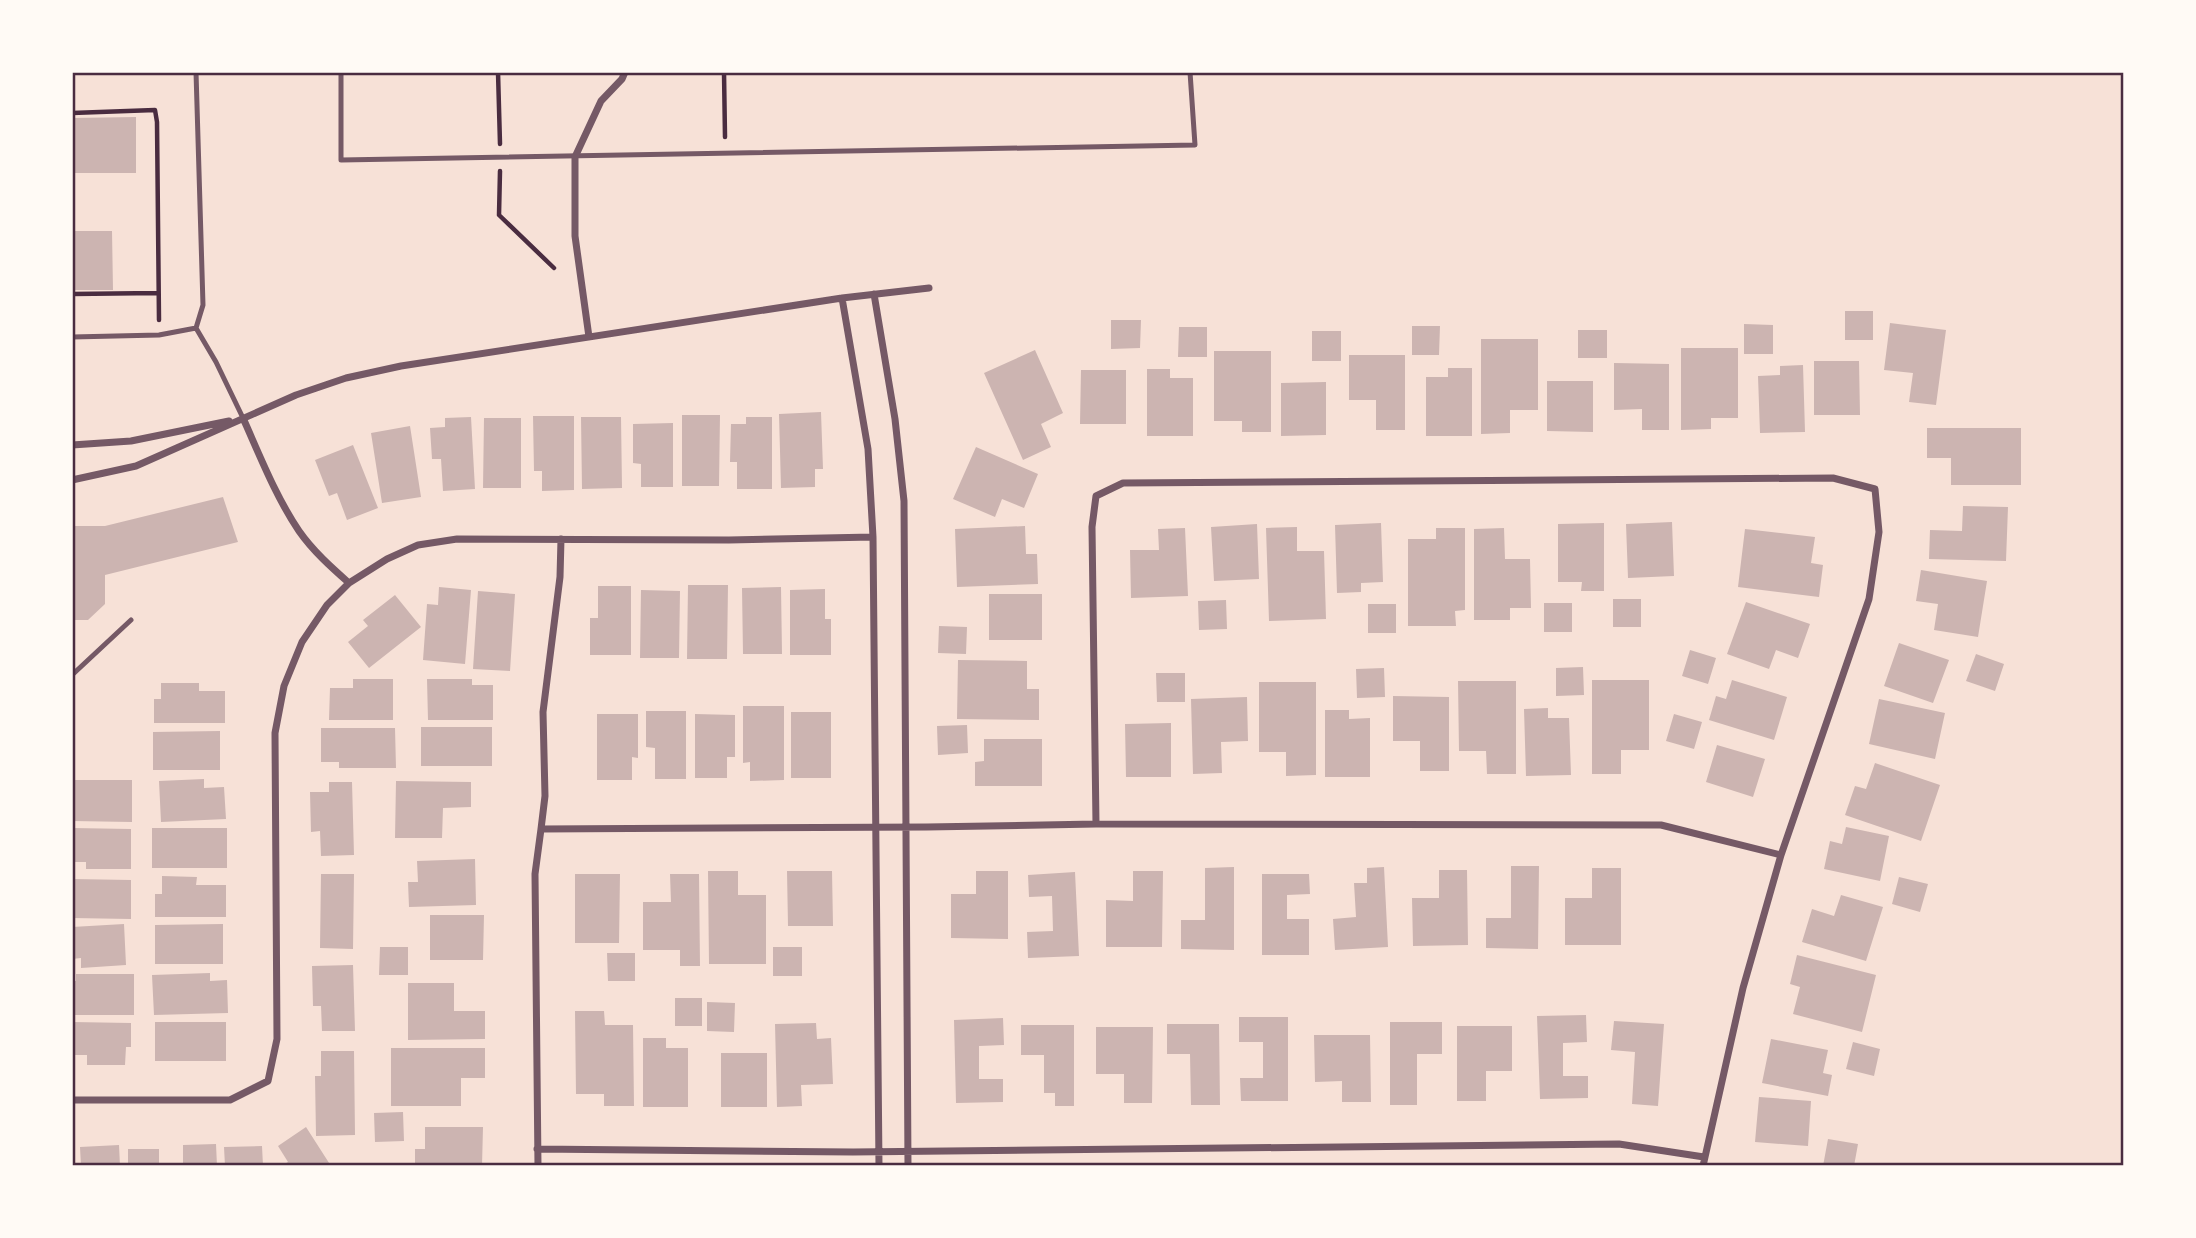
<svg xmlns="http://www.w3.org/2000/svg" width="2196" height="1238" viewBox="0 0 2196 1238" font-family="'PT Serif',serif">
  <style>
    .building { fill: #ccb4b1 }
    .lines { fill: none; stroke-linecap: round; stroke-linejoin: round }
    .path { stroke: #4a2c40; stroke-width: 4.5 }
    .service { stroke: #755966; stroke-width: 5 }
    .minor { stroke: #755966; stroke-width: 7 }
    .neatline { fill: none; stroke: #4a2c40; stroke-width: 2.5 }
  </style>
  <rect width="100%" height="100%" fill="#f7e1d7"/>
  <path class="building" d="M136,117v56h-64v-55z
    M72,231h40l1,59h-41z
    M1845,311h28v29h-28z
    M1111,320h30l-1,28 -29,1z
    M1890,323l56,7 -10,75 -27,-3 4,-29 -29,-3z
    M1744,324l29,1v29h-29z
    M1412,326h28l-1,29h-27z
    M1179,327h28v30h-29z
    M1578,330h29v28h-29z
    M1312,331h29v30h-29z
    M1481,339h57v71h-28v23l-29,1z
    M1681,348h57v70h-27v11l-30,1z
    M1035,350l28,63 -22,11 10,23 -28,13 -39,-87z
    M1214,351h57v81h-29v-11h-28z
    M1349,355h56v75h-29v-30h-27z
    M1814,361h45l1,54h-46z
    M1614,363l55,1v66h-27v-21l-28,1z
    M1803,365l2,67 -45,1 -2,-57 22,-1v-9z
    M1448,368h24v68h-46v-59h22z
    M1147,369h23v9h23v58h-46z
    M1081,370h45v54h-46z
    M1547,381h46v51l-46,-1z
    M1326,382v53l-45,1v-53z
    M821,412l2,57h-8v18l-34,1 -2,-74z
    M682,415h38l-1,71h-37z
    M533,416h41v74l-32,1v-20h-8z
    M471,417l4,72 -32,2 -2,-32h-9l-2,-31 15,-1v-9z
    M581,417h40l1,71 -40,1z
    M746,417h26v72h-35v-27h-7l1,-38h15z
    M484,418h37v70h-38z
    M673,423v64h-32v-23l-8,-1v-39z
    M410,426l11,71 -39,6 -11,-70z
    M1927,428h94v57h-70v-27h-24z
    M353,445l25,63 -31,12 -10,-27 -8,3 -14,-36z
    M976,447l62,27 -14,34 -22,-9 -7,18 -42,-18z
    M223,497l15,45 -133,33v29l-17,16h-16v-94h33z
    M1963,506l45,1 -2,54 -77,-2 1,-29 32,1z
    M1672,522l2,54 -46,2 -2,-54z
    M1381,523l2,59 -22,1v9l-24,1 -2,-68z
    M1604,523v68h-23l1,-9h-24v-58z
    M1257,524l2,55 -45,2 -3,-54z
    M1025,526l1,28h11l1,30 -81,3 -2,-58z
    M1297,527v24h27l2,68 -57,2 -3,-93z
    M1185,528l3,68 -57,2 -1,-48h29l-1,-21z
    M1436,528h29v82l-10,1 1,15h-48v-87h28z
    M1504,528l1,31h25l1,49h-21v12h-36v-91z
    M1745,529l70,8 -4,26 12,2 -4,32 -81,-10z
    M1921,570l66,11 -9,56 -44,-7 4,-26 -22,-3z
    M688,585h40l-1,74h-40z
    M598,586h33v69h-41v-37h8z
    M439,587l32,3 -6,74 -42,-4 4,-56 11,1z
    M781,587l1,67h-39l-1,-66z
    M825,589v30h6v36h-41v-65z
    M641,590l39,1 -1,67h-39z
    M478,591l37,3 -5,77 -37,-2z
    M989,594h53v46h-53z
    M395,595l26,32 -52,41 -21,-26 20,-16 -5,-6z
    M1613,599h28v28h-28z
    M1226,600l1,29 -28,1 -1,-29z
    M1746,602l64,22 -12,34 -22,-8 -7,19 -42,-15z
    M1544,603h28v29h-28z
    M1368,604h28v29h-28z
    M939,626l28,1 -1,27 -28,-1z
    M1899,643l50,17 -16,43 -49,-17z
    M1690,650l26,8 -8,26 -26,-8z
    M1976,654l28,10 -9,27 -29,-10z
    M958,660l69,1v28h12v31l-82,-1z
    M1583,667l1,28 -28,1v-28z
    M1384,668l1,29 -28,1 -1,-29z
    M1156,673h29v29h-28z
    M353,679h40v41h-64l1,-32h23z
    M427,679h45v6h21v35h-65z
    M1592,680h57v70h-28v24h-29z
    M1732,680l55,17 -13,43 -65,-20 7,-24 10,3z
    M1458,681h58v93h-29l-1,-23h-27z
    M1259,682h57v93l-30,1v-24h-27z
    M161,683h38v8h26v32h-71v-24h7z
    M1393,696l56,1v74h-29v-30h-27z
    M1247,697l1,44 -27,1 1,31 -29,1 -2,-75z
    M1879,699l66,14 -10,46 -66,-15z
    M743,706h41v74l-34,1v-19l-7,1z
    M1548,708v10h21l2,57 -45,1 -2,-67z
    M1325,710h24v9l21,-1v59h-45z
    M646,711h40v68h-31v-31l-9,-1z
    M791,712h40v66h-40z
    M597,714h41v44l-6,-1v23h-35z
    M695,714l40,1v42h-8v21h-32z
    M1674,714l28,8 -8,27 -28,-8z
    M1171,723v54h-45l-1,-53z
    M967,725l1,28 -30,2 -1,-29z
    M421,727h71v39h-71z
    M321,728h74l1,40h-57v-6h-18z
    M220,731v39h-67v-38z
    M984,739h58v47h-67v-24l9,-1z
    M1717,745l48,14 -12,38 -47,-15z
    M1875,763l65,22 -19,56 -76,-26 10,-29 11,3z
    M204,779v9l20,-1 2,32 -65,3 -2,-41z
    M75,780h57v42l-60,-1v-35h2z
    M396,781l75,1v25l-28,1 -1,30h-47z
    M329,782h23l2,73 -33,1 -1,-25 -9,1 -1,-40h19z
    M1846,827l43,9 -9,45 -56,-12 6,-28 12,3z
    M72,828l59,1v40h-45v-7h-14z
    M152,828h75v40h-75z
    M475,859l1,46 -67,2 -1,-25h10l-1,-21z
    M1511,866h28l-1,83 -52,-1v-30h25z
    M1234,867v83l-53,-1v-29h24v-52z
    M1384,867l4,80 -53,3 -2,-31 23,-2 -2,-34h13v-15z
    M1592,868h29v77h-56v-47h27z
    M1439,870h28l1,75 -55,1 -1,-48h27z
    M708,871h30v24h28v69h-57z
    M787,871h45l1,55h-45z
    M976,871h32v68l-57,-1v-44h25z
    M1133,871h30l-1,76h-56v-47l27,1z
    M1075,872l4,84 -51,2 -1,-26 26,-1 -1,-35 -23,1 -1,-22z
    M321,874h33l-1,75 -33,-1z
    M575,874h45l-1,69h-44z
    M670,874h29l1,92h-20v-16h-37v-48h28z
    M1262,874h47l1,20 -23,1v24h22v36h-47z
    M162,876l35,1 -1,8h30v32h-71v-23h7z
    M1899,877l29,7 -8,28 -28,-8z
    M72,879l59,1v39l-59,-1z
    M1841,895l42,12 -17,54 -64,-19 10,-33 22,7z
    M430,915h54l-1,45h-53z
    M124,924l2,41 -45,3v-10l-9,1v-32z
    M223,924v40h-68v-39z
    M380,947h28v28h-29z
    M773,947h29v29h-29z
    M607,953h28v28h-27z
    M1797,955l79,20 -14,57 -69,-18 7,-27 -10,-3z
    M353,965l2,66h-33l-1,-25h-8l-1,-40z
    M210,973v8l17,-1 1,33 -74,2 -2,-40z
    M76,974h58v41h-62v-34h4z
    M408,983h46v28h31v28l-77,1z
    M675,998h27v28h-27z
    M707,1002l28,1 -1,29 -27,-1z
    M575,1011h29l1,14h28l1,81h-30v-12h-28z
    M1586,1015l1,27 -24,1v33h25v22l-48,1 -3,-83z
    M1239,1017h49v84h-47l-1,-23h23v-36h-24z
    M1003,1018l1,27 -25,1v33h24v23l-47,1 -2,-83z
    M1614,1021l50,3 -6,82 -26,-2 3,-52 -24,-2z
    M72,1022l59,1v24h-5l-1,18h-38v-10h-15z
    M155,1022h71v39h-71z
    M1390,1022h52v32h-25v51h-27z
    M816,1023l1,16 14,-1 2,46 -32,1 1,21 -25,1 -2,-83z
    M1167,1024h52l1,81h-29l-1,-51h-23z
    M1021,1025h53v81h-19v-13h-11v-38h-23z
    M1457,1026h55v45h-26v30h-29z
    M1096,1027h57l-1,76h-28v-29h-28z
    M1314,1035h56l1,67h-29v-21l-27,1z
    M643,1038h23v10h22v59h-45z
    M1771,1039l57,11 -5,23 9,2 -4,21 -66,-13z
    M1853,1042l27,7 -6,27 -28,-7z
    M391,1048h94v30h-24v28h-70z
    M321,1051h33l1,84 -39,1 -1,-60h6z
    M721,1053h46v54h-46z
    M1759,1097l52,4 -3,45 -53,-4z
    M403,1112l1,29 -29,1 -1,-29z
    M306,1127l25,39h-50l7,-4 -10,-16z
    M425,1127h58l-1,39h-67v-17h10z
    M1828,1139l30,5 -4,22h-31z
    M216,1144l1,22h-41v-3h7v-18z
    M119,1145l1,21h-39l-1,-19z
    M262,1146l1,20h-38l-1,-19z
    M128,1149h31v17h-31z"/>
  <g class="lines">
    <path class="path" d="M498,72l2,72
      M724,72l1,65
      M72,113l83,-3 2,12 2,198
      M500,171l-1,44 55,53
      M72,294l86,-1"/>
    <path class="service" d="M196,72l7,233 -7,23 20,34 27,56
      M341,72v88l854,-15 -5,-73
      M72,337l87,-2 37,-7
      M72,675l59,-55"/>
    <path class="minor" d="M874,294l21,125 9,82 4,665
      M842,298l26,151 5,88 6,629
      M589,337l-14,-101v-79l26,-56 21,-22 3,-7
      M243,418c17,38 33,79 56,113 14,20 32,36 50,52
      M72,445l59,-4 98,-20
      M72,480l64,-14 160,-71 50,-17 55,-12 441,-68 87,-10
      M1096,824l-4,-297 4,-31 27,-13 710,-5 42,11 4,43 -10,67 -88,256 -38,133 -40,178
      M541,829l4,-33 -2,-84 17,-135 1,-38
      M72,1100h158l38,-19 9,-42 -2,-306 9,-47 18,-44 25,-37 22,-22 38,-24 31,-14 39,-6 272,1 144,-3
      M537,1149l316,3 766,-8 85,13
      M538,1166l-3,-292 6,-45 386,-2 169,-3 565,1 120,30"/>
  </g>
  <rect width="2196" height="1238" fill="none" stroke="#fffaf5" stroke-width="147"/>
  <rect x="74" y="74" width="2048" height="1090" class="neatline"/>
</svg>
